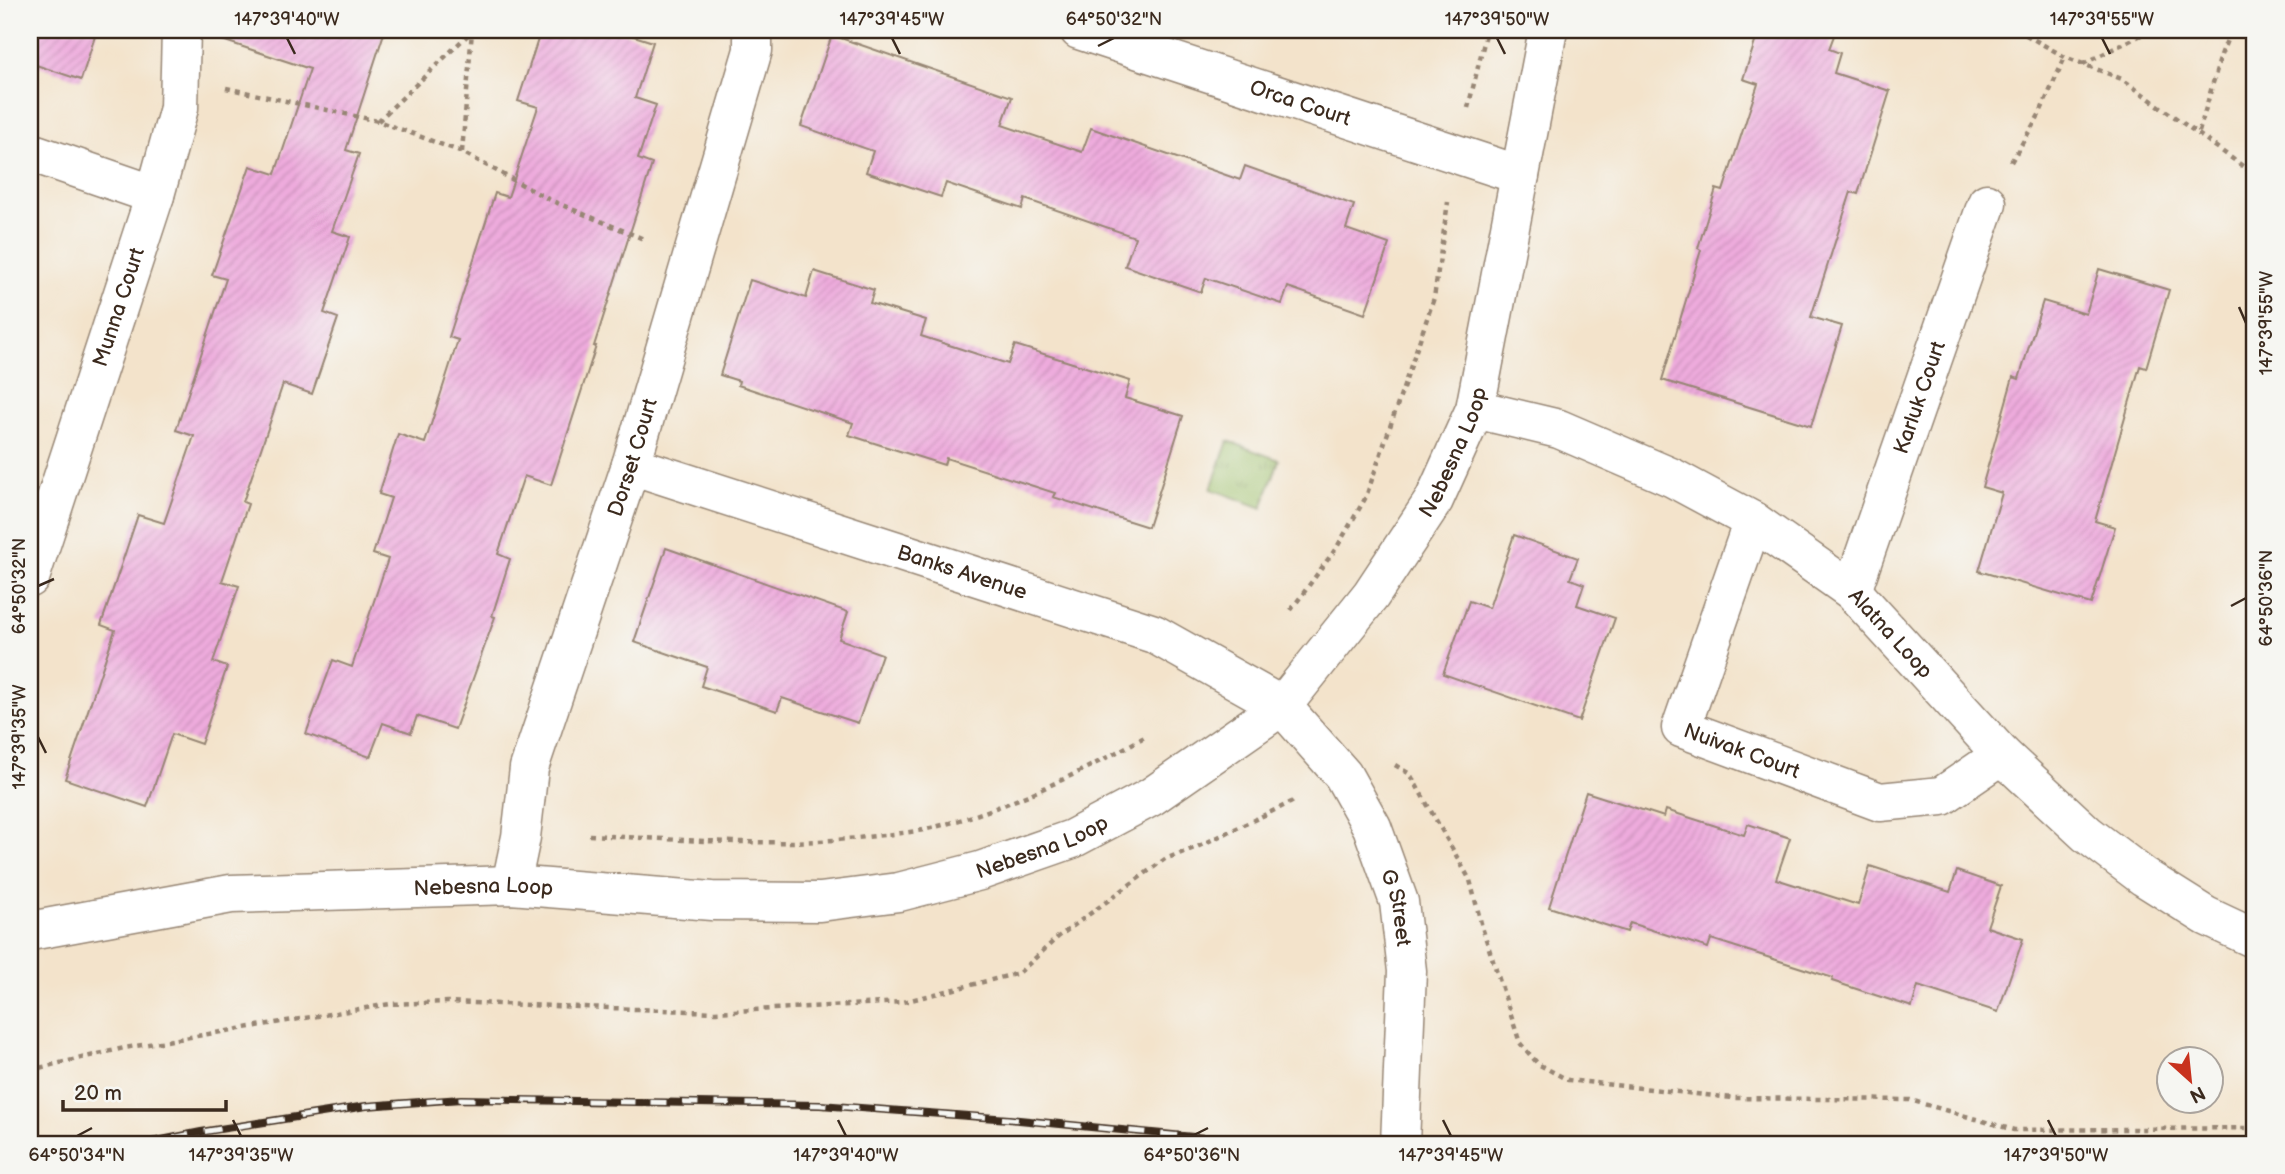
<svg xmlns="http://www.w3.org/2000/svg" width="2285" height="1174" viewBox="0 0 2285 1174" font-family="'Balsamiq Sans',sans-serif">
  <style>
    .park { fill: url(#park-tufts); stroke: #6c7544; stroke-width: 2 }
    .building { fill: url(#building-hatch) }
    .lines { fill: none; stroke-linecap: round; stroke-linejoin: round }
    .minor-casing { stroke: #978674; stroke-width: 41 }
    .path { stroke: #978674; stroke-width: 4.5; stroke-dasharray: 5 5; stroke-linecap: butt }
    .minor { stroke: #fff; stroke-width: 38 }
    .rail-casing { stroke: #3b2a1e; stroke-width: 8 }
    .rail { stroke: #f6f6f2; stroke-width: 5; stroke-dasharray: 16; stroke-linecap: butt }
    .ticks { fill: none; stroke: #3b2a1e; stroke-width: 2.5 }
    .labels { text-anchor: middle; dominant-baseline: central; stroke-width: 5; stroke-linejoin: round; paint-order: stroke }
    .street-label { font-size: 21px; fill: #3b2a1e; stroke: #f6f6f2 }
    .neatline { fill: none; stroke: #3b2a1e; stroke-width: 2.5 }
    .ticks-label { font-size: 18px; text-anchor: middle; fill: #3b2a1e }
  </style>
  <defs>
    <pattern id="park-tufts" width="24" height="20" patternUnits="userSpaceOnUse" patternTransform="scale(1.75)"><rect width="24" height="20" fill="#9ec069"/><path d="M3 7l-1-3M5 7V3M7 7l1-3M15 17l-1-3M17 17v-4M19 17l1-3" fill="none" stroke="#829c56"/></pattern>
    <pattern id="building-hatch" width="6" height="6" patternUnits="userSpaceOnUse" patternTransform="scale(1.75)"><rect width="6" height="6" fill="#eeabdd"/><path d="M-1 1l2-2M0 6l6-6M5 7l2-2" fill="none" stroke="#cd93bd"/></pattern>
  </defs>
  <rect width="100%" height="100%" fill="#f6f6f2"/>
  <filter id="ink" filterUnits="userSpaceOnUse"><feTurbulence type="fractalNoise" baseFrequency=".0143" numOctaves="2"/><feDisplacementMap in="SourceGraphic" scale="14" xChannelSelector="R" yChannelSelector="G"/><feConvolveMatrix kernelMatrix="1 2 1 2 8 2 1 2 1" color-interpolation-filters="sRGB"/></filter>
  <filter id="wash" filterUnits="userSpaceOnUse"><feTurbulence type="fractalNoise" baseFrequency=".00686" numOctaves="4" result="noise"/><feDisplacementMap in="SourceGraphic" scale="28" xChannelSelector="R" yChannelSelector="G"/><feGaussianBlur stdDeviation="1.57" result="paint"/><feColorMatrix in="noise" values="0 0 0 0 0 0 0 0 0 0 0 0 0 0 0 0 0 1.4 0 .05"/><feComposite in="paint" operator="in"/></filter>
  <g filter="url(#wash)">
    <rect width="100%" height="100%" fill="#f3e3cb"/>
    <path class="park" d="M1228,441l51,19 -17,48 -51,-19z"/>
    <g id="blocks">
      <path class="building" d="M30,30h67l-16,50 -51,-17z
        M220,30h165l-39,120 13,4 -27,77 18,6 -26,76 14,5 -26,76 -29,-10 -40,118 5,2 -26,77 17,5 -26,76 14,5 -26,77 -29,-10 -25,73 -82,-28 50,-149 -14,-5 37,-110 26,8 30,-87 -18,-6 50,-151 -14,-4 38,-109 25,8 35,-105 -91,-30z
        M541,30h74l38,12 -18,56 21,7 -18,54 14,5 -58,182h2l-45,139 -27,-9 -26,78 12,5 -18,57 3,1 -40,112 -38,-13 -6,17 -28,-10 -13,34 -64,-23 27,-74 19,7 36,-108 -15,-5 18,-56 -12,-4 19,-60 27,9 33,-103 -9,-3 46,-144 13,4 30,-90 -20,-6z
        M1759,30h77l-7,19 11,4 -6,20 56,18 -32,103 -7,-2 -40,125 31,9 -31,100 -149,-46 39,-130 -3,-2 18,-59 7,2 35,-107 -15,-5z
        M832,35l180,62 -10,28 80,27 9,-24 149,52 5,-14 109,39 -8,24 43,15 -24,70 -77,-27 -6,17 -76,-26 -5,14 -76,-26 10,-29 -110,-38 -3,10 -76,-26 -5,14 -75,-25 7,-21 -72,-25z
        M2099,269l70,21 -23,78 -6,-2 -45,155 20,6 -24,77 -112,-33 23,-78 -20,-6 31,-110 6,2 24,-78 43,13z
        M814,271l60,19 -4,13 56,17 -5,16 87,28 7,-19 115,36 -5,17 58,18 -35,111 -95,-30 2,-4 -109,-35 -2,7 -95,-30 4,-12 -115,-38 1,-4 -19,-6 30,-95 56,18z
        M1514,535l64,23 -8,21 14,5 -7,21 38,13 -36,103 -136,-47 26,-73 20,7z
        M666,548l182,64 -9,27 43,15 -24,69 -76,-25 -5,13 -76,-25 6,-19 -73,-25z
        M1586,792l78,25 2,-7 78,25 4,-11 42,14 -14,41 82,26 12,-39 80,26 7,-21 44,15 -14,41 36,12 -25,73 -80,-26 -6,21 -80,-26 1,-3 -122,-39 -3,9 -78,-25 -3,9 -78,-25z"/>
    </g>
  </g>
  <g filter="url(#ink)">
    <use href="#blocks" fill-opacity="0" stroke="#978674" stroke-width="2"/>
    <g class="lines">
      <g class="minor-casing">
        <g id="minor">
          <path id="s1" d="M1079,30l441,145"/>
          <path d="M30,152l125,43"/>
          <path id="s2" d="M1475,409l84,20 114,49 80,43 99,70 150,164 85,79 57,43 62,39 49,23"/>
          <path id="s3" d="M631,465l523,169 128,72 61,69 29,52 27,75 8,69 -7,173"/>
          <path id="s4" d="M1753,521l-72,207 199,74 62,-6 60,-41"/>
          <path id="s5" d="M30,578l125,-383 24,-87 2,-78"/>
          <path id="s6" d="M1852,591l135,-388"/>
          <path id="s7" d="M511,885l10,-48 8,-69 102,-303 122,-415v-20"/>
          <path id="s8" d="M30,931l201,-37 280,-9 201,16 108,1 79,-10 81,-21 92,-32 79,-42 131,-91 89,-111 63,-95 41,-91 73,-379"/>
        </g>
      </g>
      <path class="path" d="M2017,30l48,27 57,22 133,96
        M2083,64l68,-34
        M226,88l152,33 84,31 88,48 96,40
        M1468,108l19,-78
        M378,121l94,-90
        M2199,132l22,-77 10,-25
        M462,152l10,-121
        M2011,162l28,-47 26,-58
        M1291,610l46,-63 29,-50 68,-199 14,-96
        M1395,765l15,9 60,106 12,47 38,116 18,21 30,16 165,18 177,2 104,30 241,-2
        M589,835c96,5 191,13 286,1 16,-2 32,-3 48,-6 80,-19 154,-55 225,-95
        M30,1070l94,-22 266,-44 58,-2 268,10 187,-10 116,-29 39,-36 107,-78 32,-12 99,-47"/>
      <use href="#minor" class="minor"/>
      <g class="rail-casing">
        <path id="rail" d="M142,1144l59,-12 165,-26 95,-7 359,6 189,14 256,25"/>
      </g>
      <use href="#rail" class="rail"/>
    </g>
  </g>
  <path class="ticks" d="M287,38l8,16M892,38l8,16M1497,38l8,16M2102,38l8,16M1098,46l16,-8M2239,307l7,16M38,586l16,-7M2231,606l15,-8M38,737l8,16M233,1120l8,16M838,1120l8,16M1443,1120l8,16M2048,1120l8,16M77,1136l15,-8M1192,1136l16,-8"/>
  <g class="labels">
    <g class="street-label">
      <text stroke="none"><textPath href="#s1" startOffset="233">Orca Court</textPath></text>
      <text stroke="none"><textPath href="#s5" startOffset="285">Munna Court</textPath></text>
      <text stroke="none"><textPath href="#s6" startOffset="205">Karluk Court</textPath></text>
      <text stroke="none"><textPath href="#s8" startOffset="1612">Nebesna Loop</textPath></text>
      <text stroke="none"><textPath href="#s7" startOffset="446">Dorset Court</textPath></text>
      <text stroke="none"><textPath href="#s3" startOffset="348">Banks Avenue</textPath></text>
      <text stroke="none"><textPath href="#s2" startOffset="480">Alatna Loop</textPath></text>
      <text stroke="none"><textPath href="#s4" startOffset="284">Nuivak Court</textPath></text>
      <text stroke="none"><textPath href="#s8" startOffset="1024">Nebesna Loop</textPath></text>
      <text stroke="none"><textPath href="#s8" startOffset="457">Nebesna Loop</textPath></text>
      <text stroke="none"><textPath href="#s3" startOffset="933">G Street</textPath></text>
    </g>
  </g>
  <rect width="2285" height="1174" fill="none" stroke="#f6f6f2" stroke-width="77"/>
  <g transform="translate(2190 1080) rotate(153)"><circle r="33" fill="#f6f6f2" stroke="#aba49d" stroke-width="2"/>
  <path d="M0-5L12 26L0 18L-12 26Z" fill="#c8321e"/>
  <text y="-10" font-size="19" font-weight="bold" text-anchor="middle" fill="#3b2a1e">N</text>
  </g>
  <path d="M63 1100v10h163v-10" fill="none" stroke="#3b2a1e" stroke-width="3.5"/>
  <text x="74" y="1100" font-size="21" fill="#3b2a1e" stroke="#f6f6f2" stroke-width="5" paint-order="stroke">20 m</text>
  <rect x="38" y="38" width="2208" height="1098" class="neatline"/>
  <g class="ticks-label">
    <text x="287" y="25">147°39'40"W</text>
    <text x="892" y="25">147°39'45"W</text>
    <text x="1114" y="25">64°50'32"N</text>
    <text x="1497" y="25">147°39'50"W</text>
    <text x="2102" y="25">147°39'55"W</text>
    <text transform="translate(2266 323) rotate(-90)" y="6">147°39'55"W</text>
    <text transform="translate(19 586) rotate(-90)" y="6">64°50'32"N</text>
    <text transform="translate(2266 598) rotate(-90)" y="6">64°50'36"N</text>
    <text transform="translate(19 737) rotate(-90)" y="6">147°39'35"W</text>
    <text x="77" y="1161">64°50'34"N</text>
    <text x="241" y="1161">147°39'35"W</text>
    <text x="846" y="1161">147°39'40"W</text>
    <text x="1192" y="1161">64°50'36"N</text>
    <text x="1451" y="1161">147°39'45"W</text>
    <text x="2056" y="1161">147°39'50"W</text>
  </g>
</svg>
